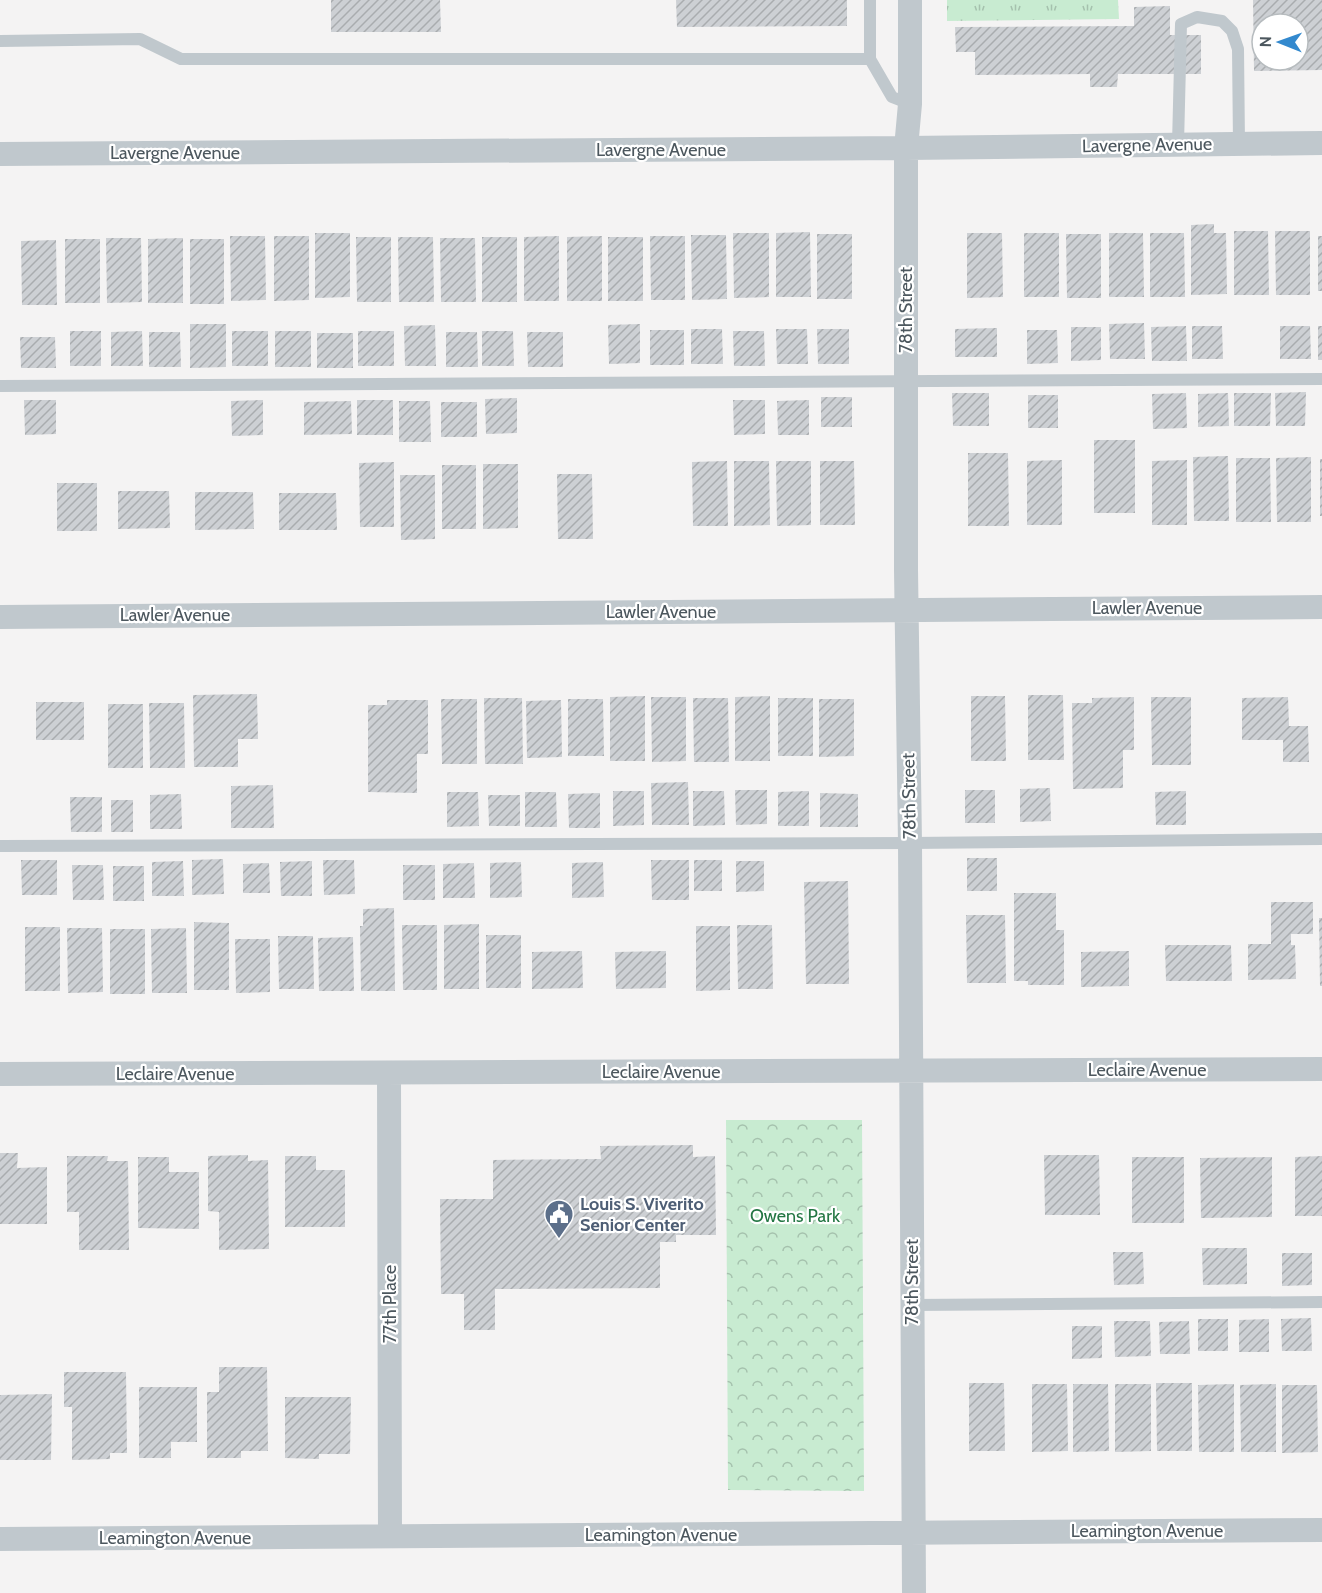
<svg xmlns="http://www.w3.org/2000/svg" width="1322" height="1593" viewBox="0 0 1322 1593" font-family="Cabin,sans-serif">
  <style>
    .grass { fill: url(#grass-tufts) }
    .park { fill: url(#park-crowns) }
    .building { fill: url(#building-hatch); fill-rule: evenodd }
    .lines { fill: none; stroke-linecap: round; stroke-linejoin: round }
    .lane { stroke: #c0c8cd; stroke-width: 12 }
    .street { stroke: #c0c8cd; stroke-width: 24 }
    .labels { text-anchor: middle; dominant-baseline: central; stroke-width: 4.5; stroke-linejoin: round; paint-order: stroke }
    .street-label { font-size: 18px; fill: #4c575e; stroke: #fff }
    .service-label { font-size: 18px; font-weight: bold; fill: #4e5e75; stroke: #fff; text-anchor: start }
    .park-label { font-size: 18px; fill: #247744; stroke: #fff }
  </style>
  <defs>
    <pattern id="grass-tufts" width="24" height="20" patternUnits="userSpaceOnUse" patternTransform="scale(1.5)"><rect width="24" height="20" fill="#c8ebd1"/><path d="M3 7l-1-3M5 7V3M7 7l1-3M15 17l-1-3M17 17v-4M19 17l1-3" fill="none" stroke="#a5c1ad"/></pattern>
    <pattern id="park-crowns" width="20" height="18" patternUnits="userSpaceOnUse" patternTransform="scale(1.5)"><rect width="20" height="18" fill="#c8ebd1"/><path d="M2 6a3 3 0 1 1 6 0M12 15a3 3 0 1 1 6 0" fill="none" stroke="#a5c1ad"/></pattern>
    <pattern id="building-hatch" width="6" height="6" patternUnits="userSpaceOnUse" patternTransform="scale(1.5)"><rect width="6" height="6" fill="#cdd0d4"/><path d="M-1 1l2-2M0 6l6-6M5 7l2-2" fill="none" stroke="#a9acaf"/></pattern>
  </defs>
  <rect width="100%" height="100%" fill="#f4f3f3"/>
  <path class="grass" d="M947,0h171l1,19 -172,2z"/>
  <path class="park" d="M726,1120h136l2,371 -136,-1z"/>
  <path class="building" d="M331,0h109l1,32h-110z
    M676,0h171v26l-170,1z
    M1253,0h69v70l-68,1zM1262,24h36v36h-36z
    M1170,6v29h31v39h-83l-1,13h-27v-13l-115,1v-23h-19l-1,-25 179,-1v-19z
    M1214,224v9h12l1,61 -36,1v-70z
    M1234,231h34l1,64h-35z
    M1275,231h35v64h-34z
    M810,232l1,65h-35v-64z
    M315,233h35v64l-35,1z
    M733,233h36v64l-35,1z
    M967,233h35l1,64 -36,1z
    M1024,233h35v64h-35z
    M1109,233h34l1,64h-35z
    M1150,233h34l1,64h-35z
    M817,234h35v65h-35z
    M1066,234h35v64h-34z
    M691,235h35l1,64 -35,1z
    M230,236h35l1,64 -35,1z
    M274,236h35v64l-35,1z
    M559,236v65h-35v-64z
    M602,236v65h-35v-64z
    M650,236h35v64h-34z
    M1318,236h4v55h-4z
    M356,237h35v65h-34z
    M398,237h35l1,65h-35z
    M482,237h35v65h-35z
    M608,237h35v64h-35z
    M106,238h35l1,64 -35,1z
    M183,238v65h-35v-64z
    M440,238h35l1,64h-35z
    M65,239h35v64h-35z
    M190,239h34v65h-34z
    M56,240l1,65h-35l-1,-64z
    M1144,323l1,36h-35l-1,-35z
    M190,324h36v43l-36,1z
    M640,324v39l-31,1 -1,-39z
    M435,325l1,41h-31l-1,-40z
    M1186,326l1,35h-35l-1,-34z
    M1192,326h30l1,33h-31z
    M1280,326h30l1,33h-31z
    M1318,326h4v34h-4z
    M1071,327h30v33l-30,1z
    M997,328v29h-42v-28z
    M691,329h31l1,35h-32z
    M776,329h31l1,35h-31z
    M817,329h32v35h-31z
    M650,330h34v35h-34z
    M1027,330h30l1,33 -31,1z
    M70,331h31v35h-31z
    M142,331l1,35h-32v-34z
    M232,331h36v35h-36z
    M275,331h36v36h-36z
    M358,331h36v35h-36z
    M482,331h31l1,35h-32z
    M733,331h31l1,35h-31z
    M149,332h31l1,35h-32z
    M446,332h31l1,35h-32z
    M527,332h36v35h-35z
    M317,333h36v35h-36z
    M20,337h35l1,31h-35z
    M1306,392l-1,34h-29l-1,-33z
    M952,393h37v33h-36z
    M1186,393l1,35 -34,1 -1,-35z
    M1228,393l1,33 -31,1v-33z
    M1234,393h37l-1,33h-36z
    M1028,395h30v33h-30z
    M821,397h31v30h-31z
    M517,398v35l-31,1 -1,-35z
    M24,400h32v34l-31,1z
    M263,400v35l-31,1 -1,-35z
    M357,400h36v35h-36z
    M733,400h32v34l-31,1z
    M809,400v35h-31l-1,-34z
    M351,401l1,33 -48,1v-33z
    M399,401h31l1,41h-32z
    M441,402h36v35h-36z
    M1094,440h41v73h-41z
    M968,453h40l1,73h-41z
    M1228,456l1,65h-35l-1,-64z
    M1311,457v65h-34l-1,-64z
    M1236,458h34l1,64h-35z
    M1320,459h2v57h-2z
    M1062,460v65h-35v-64z
    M1187,460v65h-35v-64z
    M727,461l1,65h-35l-1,-64z
    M734,461h35l1,64 -36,1z
    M776,461h35v64l-34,1z
    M820,461h34l1,64h-35z
    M394,462v65h-34l-1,-64z
    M483,464h35v64l-35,1z
    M442,465h34v64h-34z
    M557,474h35l1,65h-35z
    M400,475h35v64l-34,1z
    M57,483h40v48h-40z
    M118,491h51l1,37 -52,1z
    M195,492h58l1,37 -59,1z
    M279,493h57l1,37h-58z
    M257,694l1,45h-20v28h-44l-1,-72z
    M1028,695h35l1,65h-36z
    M645,696v65h-35v-64z
    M770,696v65h-35v-64z
    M971,696h34l1,65h-35z
    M651,697h35v64l-34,1z
    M1134,697v53h-11v38l-50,1 -1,-86h20v-5z
    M1151,697h40v68h-39z
    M1288,697l1,29h19l1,36h-26v-22h-41v-42z
    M484,698h38l1,66h-38z
    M693,698h35l1,64h-35z
    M778,698h35v58h-35z
    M441,699h36v65h-35z
    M568,699h35l1,57h-36z
    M819,699h35v57l-35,1z
    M387,700h41v54h-11v39l-49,-1v-87h19z
    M561,700l1,57 -35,1 -1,-57z
    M36,702h48v38h-48z
    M149,703h35l1,65h-35z
    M108,704h35v64h-35z
    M688,782l1,43h-37l-1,-42z
    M273,785l1,43h-43v-42z
    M1050,788l1,33 -31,1v-33z
    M735,790h32v34l-31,1z
    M965,790h30v33h-30z
    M613,791h31v34l-31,1z
    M693,791h31l1,34 -32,1z
    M809,791v35h-31v-34z
    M1186,791v34h-30l-1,-33z
    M447,792h31l1,34 -32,1z
    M525,792h31l1,35h-32z
    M600,793v35h-31l-1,-34z
    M820,793l38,1v33h-38z
    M181,794l1,35h-32v-34z
    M488,795h32v31h-31z
    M70,797h32v35h-31z
    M111,800h22v32h-22z
    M967,858h30v33h-30z
    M223,859l1,35 -32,1v-35z
    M21,860h36v35h-35z
    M323,860h31l1,34 -31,1z
    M651,860h38v40h-37z
    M694,860h28v31h-28z
    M183,861l1,35h-32v-34z
    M312,861v35h-31l-1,-34z
    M736,861h28v30l-28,1z
    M521,862l1,35 -32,1v-35z
    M603,862l1,35 -32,1v-35z
    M269,863l1,30h-27v-29z
    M474,863l1,35h-32v-34z
    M72,865h31l1,35h-31z
    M403,865h32v35h-32z
    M113,866h31v35h-31z
    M848,881l1,103h-43l-2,-102z
    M1014,893h42v37h8v55h-36v-4h-14z
    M1271,902h42v32h-22v11h4l1,34 -48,1v-36h23z
    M394,908l1,83h-34l-1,-65h3v-17z
    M966,915h39l1,68h-39z
    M1319,918h3v68h-2z
    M194,922l35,1v67h-35z
    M479,924v65h-35v-64z
    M402,925h35v65h-34z
    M737,925h35l1,64h-35z
    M696,926h34v64l-34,1z
    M25,927h35v64h-35z
    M67,928h35l1,64 -35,1z
    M186,928l1,65h-35l-1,-64z
    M110,929h35v65h-35z
    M486,935h35v53h-35z
    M278,936h35l1,53h-35z
    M353,937l1,54h-35l-1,-53z
    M235,939h35v53l-34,1z
    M1165,945h66l1,36h-66z
    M582,951l1,37 -51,1v-37z
    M666,951v37l-50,1 -1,-37z
    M1129,951v35l-48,1v-35z
    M693,1145v12l22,-1 1,79h-40v7h-16v46l-165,1v41h-31v-36h-23l-1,-95h53v-39l108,-1 -1,-13z
    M0,1153h18l-1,15 30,-1v57h-47z
    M248,1155v6l20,-1 1,89 -50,1v-38l-11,-1v-55z
    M1044,1155h55l1,60h-55z
    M67,1156h41l-1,5h21l1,89h-50v-38h-12z
    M285,1156h31v14h29v57h-60z
    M1322,1156v60h-27v-59z
    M138,1157h31v15h30v57l-61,-1z
    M1132,1157h52v66h-52z
    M1272,1157v60l-71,1 -1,-60z
    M1202,1248h45v36l-44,1z
    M1113,1252h30l1,32 -30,1z
    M1282,1253h30v32l-30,1z
    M1311,1318l1,33h-30l-1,-32z
    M1198,1319h30v32h-30z
    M1269,1319v33h-30v-32z
    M1114,1321h36l1,35 -36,1z
    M1189,1321l1,33h-30l-1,-32z
    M1072,1326h30v32l-30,1z
    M219,1367h48l1,84h-27v7h-34v-66h12z
    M64,1372h62l1,81h-17v6l-38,1v-53h-8z
    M969,1383h35l1,68h-36z
    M1156,1383h36v68h-35z
    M1032,1384h35l1,67 -36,1z
    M1073,1384h35l1,67 -36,1z
    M1115,1384h36v67l-36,1z
    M1234,1384v68h-35l-1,-67z
    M1276,1384v68h-35l-1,-67z
    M1282,1385h35l1,67 -36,1z
    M139,1387h58v55h-26v16h-32z
    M52,1394l-1,66h-51v-65z
    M285,1397h66l-1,57h-31v5l-34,-1z"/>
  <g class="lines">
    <path class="lane" d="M870,0v59l22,38 18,7
      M0,41l140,-2 41,20h689
      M1178,144l3,-120 16,-7 25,4 10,10 6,18 1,95
      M0,386l1322,-7
      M0,846l910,-3 412,-4
      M912,1305l410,-3"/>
    <path class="street" d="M910,0v104l-4,44v422l4,273 4,750
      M0,154l906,-6 416,-5
      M0,617l1322,-10
      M389,1073l1,463
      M0,1074l1322,-5
      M0,1539l1322,-9"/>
  </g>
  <defs>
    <g id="civic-pin" transform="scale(1.5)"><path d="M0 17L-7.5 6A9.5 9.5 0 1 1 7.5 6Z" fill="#5c6f8a" stroke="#fff"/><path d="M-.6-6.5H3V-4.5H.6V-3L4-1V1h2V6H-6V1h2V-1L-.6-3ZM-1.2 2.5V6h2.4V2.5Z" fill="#fff"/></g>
  </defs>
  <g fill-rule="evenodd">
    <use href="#civic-pin" x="559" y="1214"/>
  </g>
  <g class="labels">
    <g class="street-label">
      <text transform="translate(1147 145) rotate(-1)">Lavergne Avenue</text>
      <text x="661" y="150">Lavergne Avenue</text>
      <text x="175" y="153">Lavergne Avenue</text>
      <text transform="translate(906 310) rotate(-90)">78th Street</text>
      <text x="1147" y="608">Lawler Avenue</text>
      <text x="661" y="612">Lawler Avenue</text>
      <text x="175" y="615">Lawler Avenue</text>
      <text transform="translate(909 796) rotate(-91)">78th Street</text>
      <text x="1147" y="1070">Leclaire Avenue</text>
      <text x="661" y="1072">Leclaire Avenue</text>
      <text x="175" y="1074">Leclaire Avenue</text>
      <text transform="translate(912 1282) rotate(-90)">78th Street</text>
      <text transform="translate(390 1304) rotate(-90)">77th Place</text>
      <text x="1147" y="1531">Leamington Avenue</text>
      <text x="661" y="1535">Leamington Avenue</text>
      <text x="175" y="1538">Leamington Avenue</text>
    </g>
    <g class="service-label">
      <text x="580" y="1204">Louis S. Viverito<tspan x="580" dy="21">Senior Center</tspan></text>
    </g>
    <g class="park-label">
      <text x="795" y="1216">Owens Park</text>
    </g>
  </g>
  <g transform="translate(1280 42) rotate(271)"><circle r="28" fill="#ffffff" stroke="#b7bcbf" stroke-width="1.5"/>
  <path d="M0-4.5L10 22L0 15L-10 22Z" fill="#3389ce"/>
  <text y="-9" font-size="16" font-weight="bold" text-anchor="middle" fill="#4c575e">N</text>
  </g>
</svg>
